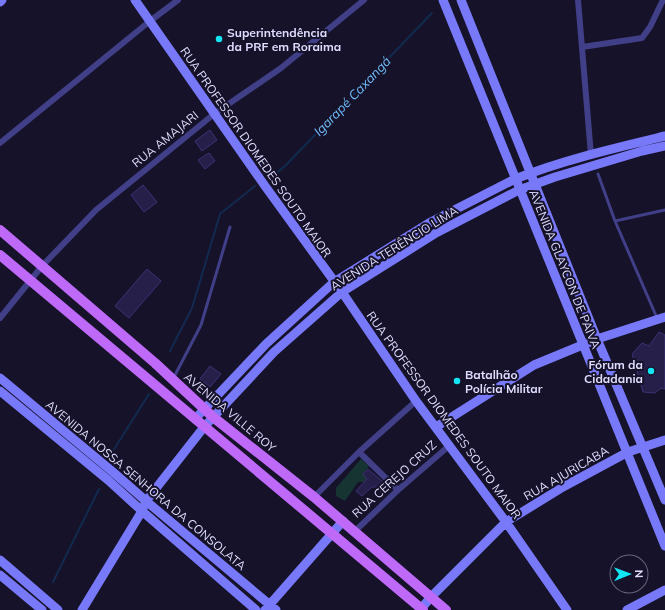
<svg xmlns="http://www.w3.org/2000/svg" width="665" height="610" viewBox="0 0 665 610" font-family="Mulish,sans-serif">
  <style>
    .green { fill: #153432 }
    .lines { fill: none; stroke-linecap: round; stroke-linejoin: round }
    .stream { stroke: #122a4f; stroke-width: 2 }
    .building { fill: #261f4a; stroke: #3d3275 }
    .lane { stroke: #403f87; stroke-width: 3 }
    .street { stroke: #403f87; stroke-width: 6 }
    .secondary { stroke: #7879f9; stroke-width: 9 }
    .primary { stroke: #be69f8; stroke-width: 10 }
    .poi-dot { fill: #12e5f5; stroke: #16122a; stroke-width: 1.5 }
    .labels { text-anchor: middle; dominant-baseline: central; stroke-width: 4; stroke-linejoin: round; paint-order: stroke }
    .poi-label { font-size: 12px; font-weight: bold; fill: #dfddfe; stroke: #16122a; text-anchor: start }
    .street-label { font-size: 12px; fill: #dfddfe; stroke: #16122a }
    .water-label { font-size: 13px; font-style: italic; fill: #6fbdf9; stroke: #16122a }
  </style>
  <rect width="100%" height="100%" fill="#16122a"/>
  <path class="green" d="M361,459l8,7 -6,8 4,5 -4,3h-5l-13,19 -9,-5v-8z"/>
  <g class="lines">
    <path class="stream" d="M268,176l11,-5 7,-6 146,-152
      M170,351l22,-43 28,-94 35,-28
      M111,454l38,-60
      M53,582l46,-93"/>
  </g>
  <path class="building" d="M210,130l7,10 -15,11 -7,-10z
    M209,153l6,8 -10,8 -7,-9z
    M143,185l14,17 -13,10 -13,-17z
    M147,269l14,12 -32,37 -14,-12z
    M659,332l6,3v54l-4,-1 -6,5 -12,-1 -11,-38 10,-11 7,3z
    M210,366l11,8 -11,13 -10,-8z
    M368,469l15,13 -2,2 6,5 -5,4 -6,-6h-4l-10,9 -6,-5 11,-12 -4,-5z"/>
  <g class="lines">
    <path class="lane" d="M598,174l17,47 42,97
      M615,221l50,-11
      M173,379l28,-54 29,-98"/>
    <path class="street" d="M578,0l13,155
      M582,47l60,-9 8,-11 13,-27
      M0,143l150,-122 28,-21
      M0,318l42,-52 54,-56 118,-96 67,-46 83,-68
      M359,452l39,38
      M314,497l45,-45 57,-51
      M354,532l44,-42 52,-45"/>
    <path class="secondary" d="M135,0l130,186 77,106 74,109 90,121 61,88
      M443,0l222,546
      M461,0l136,339 68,161
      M0,2l2,-2
      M0,378l113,94 33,29 130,109
      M0,391l108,89 34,31 114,99
      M195,419l71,-75 68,-62 95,-59 86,-44c48,-19 100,-31 150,-43
      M436,427l98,-62 63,-26 68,-22
      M0,560l58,50
      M0,575l42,35
      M82,610l60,-99 4,-10 58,-74 70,-75 68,-60 94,-59 83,-43 36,-13 87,-26 23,-5
      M265,610l78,-89
      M420,610l11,-13 75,-75 57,-35 65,-35 37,-12
      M627,610l38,-20"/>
    <path class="primary" d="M0,230l155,133 58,54 101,80 132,113
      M0,255l423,355"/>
  </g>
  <g class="poi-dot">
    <circle cx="219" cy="39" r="4"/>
    <circle cx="651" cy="371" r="4"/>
    <circle cx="457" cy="381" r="4"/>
  </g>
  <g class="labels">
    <g class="poi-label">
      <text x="227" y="32">Superintendência<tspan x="227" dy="14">da PRF em Roraima</tspan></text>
      <text x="643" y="364" text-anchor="end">Fórum da<tspan x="643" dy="14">Cidadania</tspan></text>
      <text x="465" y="374">Batalhão<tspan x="465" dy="14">Polícia Militar</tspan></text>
    </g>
    <g class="street-label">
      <text transform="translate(165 139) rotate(-39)">RUA AMAJARI</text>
      <text transform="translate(256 152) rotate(55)">RUA PROFESSOR DIOMEDES SOUTO MAIOR</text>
      <text transform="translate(394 248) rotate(-32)">AVENIDA TERÊNCIO LIMA</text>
      <text transform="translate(565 269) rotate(68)">AVENIDA GLAYCON DE PAIVA</text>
      <text transform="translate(230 412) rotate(40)">AVENIDA VILLE ROY</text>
      <text transform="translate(444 415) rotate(54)">RUA PROFESSOR DIOMEDES SOUTO MAIOR</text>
      <text transform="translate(566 473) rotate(-30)">RUA AJURICABA</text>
      <text transform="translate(394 479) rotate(-42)">RUA CEREJO CRUZ</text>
      <text transform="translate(146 485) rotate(40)">AVENIDA NOSSA SENHORA DA CONSOLATA</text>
    </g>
    <g class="water-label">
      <text transform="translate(352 96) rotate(-46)">Igarapé Caxangá</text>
    </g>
  </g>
  <g transform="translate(629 574) rotate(89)"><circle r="19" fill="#16122a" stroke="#66637f"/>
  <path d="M0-3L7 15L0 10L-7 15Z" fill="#12e5f5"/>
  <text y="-6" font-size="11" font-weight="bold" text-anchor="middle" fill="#dfddfe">N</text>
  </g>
</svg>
